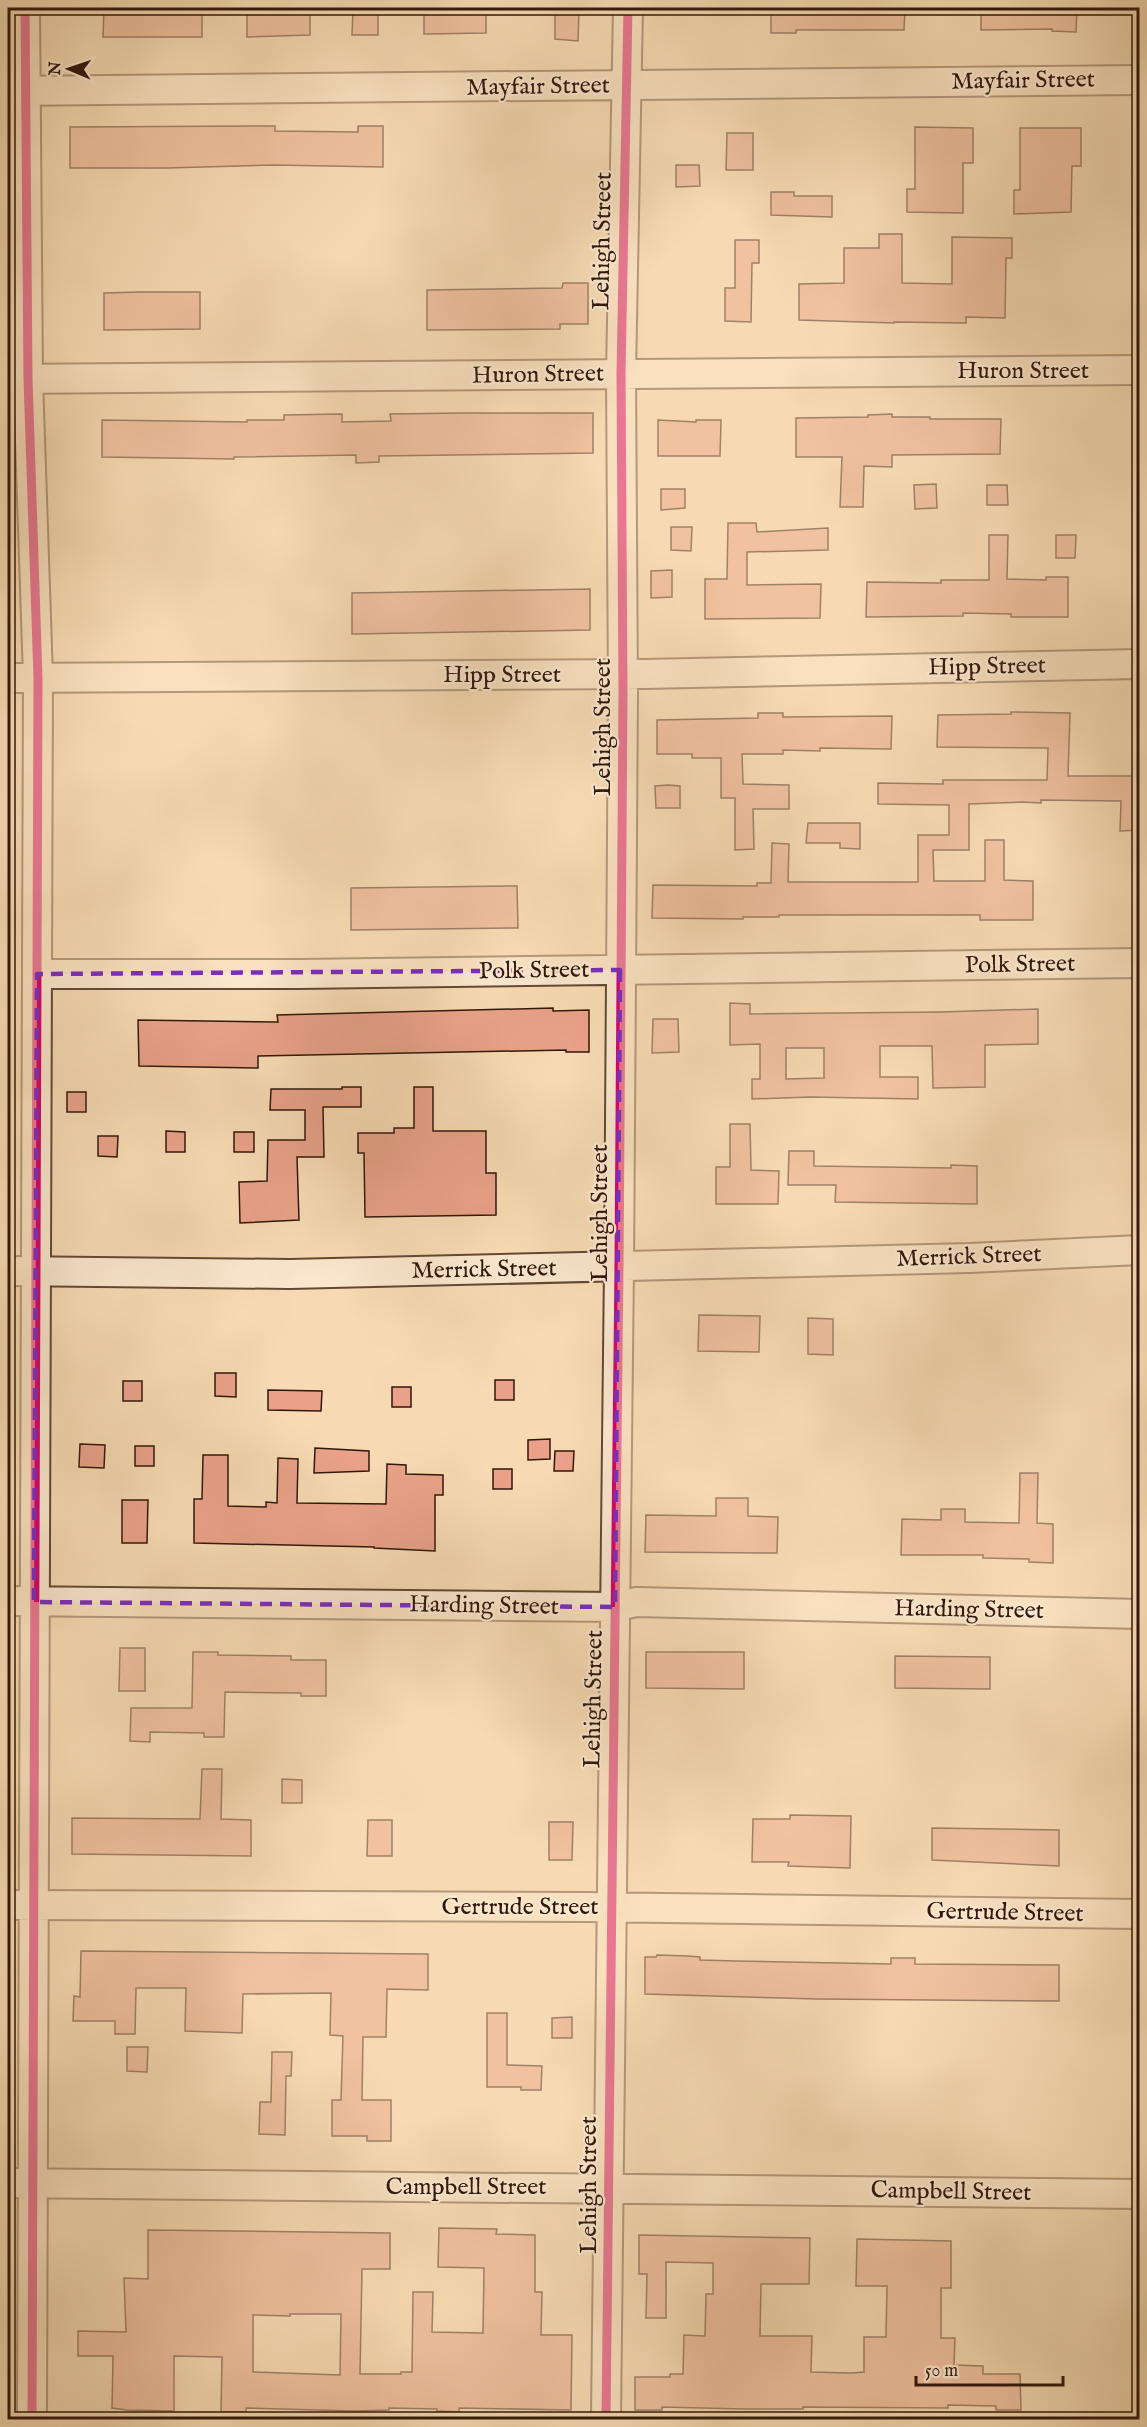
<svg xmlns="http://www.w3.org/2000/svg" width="1147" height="2427" viewBox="0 0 1147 2427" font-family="'IM FELL English',serif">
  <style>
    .building { fill: #e9a289; stroke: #31170b; stroke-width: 1.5; fill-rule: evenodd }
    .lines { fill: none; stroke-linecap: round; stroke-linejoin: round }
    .minor-casing { stroke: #624835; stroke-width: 32 }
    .minor { stroke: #fae7ce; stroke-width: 28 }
    .cycleway-casing { stroke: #fae7ce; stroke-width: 13 }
    .cycleway { stroke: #d6006c; stroke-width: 9 }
    .marked { fill: none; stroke: #7b2cbf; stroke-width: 4.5; stroke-dasharray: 12 8; stroke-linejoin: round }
    .labels { text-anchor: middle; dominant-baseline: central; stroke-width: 4.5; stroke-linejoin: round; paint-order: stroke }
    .street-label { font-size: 24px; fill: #31170b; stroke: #fae7ce }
  </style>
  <rect width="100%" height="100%" fill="#f7dab3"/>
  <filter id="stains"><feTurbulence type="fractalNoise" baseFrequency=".00333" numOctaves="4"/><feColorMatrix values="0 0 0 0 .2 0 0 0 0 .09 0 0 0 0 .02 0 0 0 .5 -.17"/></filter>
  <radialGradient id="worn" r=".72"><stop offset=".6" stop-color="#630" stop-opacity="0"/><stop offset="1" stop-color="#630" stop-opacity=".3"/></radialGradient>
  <path class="building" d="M104,8h98v29h-99z
    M247,8h63v27l-63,2z
    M353,8h25v27h-26z
    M424,8h62v25l-62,1z
    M555,8h24l-1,33 -23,-2z
    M771,8h134l-1,22h-108v3h-25z
    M981,8h96l-1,24 -24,-1v-2l-71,1z
    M275,126v5l83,1v-6h25v41l-109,-2 -106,3h-98v-41z
    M915,127l58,1v35h-10v50l-56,-1v-23h8z
    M1020,128h61v38h-9l-1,46 -57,2v-24h6z
    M727,133h26v37h-27z
    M676,165h23l1,21 -24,1z
    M771,192h23v4h38v21l-61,-2z
    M879,234h23v49l50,1v-47l60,1v20h-6l-1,60 -39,-1v6l-72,-1v1l-95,-3v-36l45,-1v-35h35z
    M735,240h24v23h-7l-1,59 -26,-1v-33h10z
    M563,283h25v41h-28v5l-133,1v-40l135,-2z
    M140,292h60v37l-96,1v-37z
    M462,413h131v40l-214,3v6l-23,1v-8l-122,2v2l-132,-2v-37l145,2v-2h37v-5l58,-1v8l49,-1 -1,-7z
    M892,414v3h38v2h71l-1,35 -108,1v12l-28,-1 -1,41h-23l2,-50h-46v-39l72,-1v-2z
    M658,420l38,2v-2h25l-1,36h-62z
    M936,484l1,24 -22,1 -1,-24z
    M987,485h20l1,20h-21z
    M661,489h24v19l-24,2z
    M728,523h28l1,9 71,-4v22l-81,2v33l74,-1 -1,34 -115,1v-40h22z
    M671,527h21l-1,24 -20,-1z
    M989,535h19l-1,44 39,1v-3h22v40h-57v-3l-48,-1v3l-97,1 1,-35 74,1v-3h48z
    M1056,535h20l-1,23h-19z
    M672,570v27l-21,1v-27z
    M590,589v41l-238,4v-41z
    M1011,712l59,1 -2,63h72v54l-20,1 1,-30 -80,-1v3l-19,-1 -53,2v46h-36l1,31h51v-41h19v40l29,1v39h-53v-5h-201v2h-36v2l-91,-1 1,-33 104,1v-3h14l1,-40 17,1 -1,38h130v-47h31v-30l-71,-1v-21l65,1v-4h104l1,-32 -111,-1 1,-32 73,-1z
    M758,713h25v4l109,-1 -1,33 -71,-1v3l-37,-1v4h-41l1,30 46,1v24h-36l1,40 -19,1v-52h-14v-40h-29v-4h-35v-34l101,-2z
    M668,785l12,1v22h-24l-1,-22z
    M808,823h52v26l-20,-1v-5h-34z
    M517,886l1,42 -167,2v-42z
    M730,1003l20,1v10l190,-2 98,-3v35l-53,1v42l-52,1 -1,-42h-52v31h38v22l-108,-2 -58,2v-20h8v-35l-30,1zM786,1048h38v30l-38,1z
    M553,1008v3l36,-1v42h-23v-2l-308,6v12l-119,-2 -1,-46 140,2 -1,-7z
    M653,1019h25l1,33 -27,1z
    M342,1087h19v20h-38l1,50h-27l2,63 -59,3 -1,-41 28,-1 1,-41h37v-30h-35l1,-21h71z
    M414,1087h19v44h53v42h10v42l-131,2 -1,-64h-6v-20h36v-5h20z
    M67,1092h19v20h-19z
    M730,1124h20l1,46 28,1 -1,33h-62v-37h14z
    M166,1131l19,1v20h-19z
    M234,1132h20v20h-20z
    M98,1136h20l-1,21 -19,-1z
    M789,1151h25v15l137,2v-3l26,1v38l-142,-2 1,-17h-48z
    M699,1315l61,1 -1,36 -61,-1z
    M808,1318l25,1v36l-25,-1z
    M215,1373h21v24l-21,-1z
    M495,1380h19v20h-19z
    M123,1381h19v20h-19z
    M392,1387h19v20h-19z
    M268,1390l54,1 -1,20 -53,-1z
    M550,1439v20l-22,1v-20z
    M80,1444l25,1 -1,23 -25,-1z
    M135,1446h19v20h-19z
    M315,1448l54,3v20l-55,2z
    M555,1451h19l-1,20h-19z
    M203,1455h25v51l38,1v-5l11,1 1,-45 20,1 -1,44 89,1 1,-40 19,1v9l37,1v20h-8v56l-61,-3v-1l-180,-4v-44h8z
    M493,1469h19v20h-19z
    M1020,1473h18l-1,50 16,1v39l-24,-1v-3l-46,-1v-3h-82l1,-36 39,1v-11h24v13l54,1z
    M716,1498h32v18l30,1 -1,36 -132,-1 1,-37 70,1z
    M122,1500h26l-1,43h-25z
    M120,1648h25v43h-26z
    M193,1652h25v3l73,1v4h35v36h-25v-3l-76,-1 -1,45h-20v-4l-54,-1v10l-20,-1 1,-33h61z
    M646,1652h98v37l-98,-1z
    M895,1656l95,1v32l-95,-1z
    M202,1769h20l-1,50 30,1v36l-179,-2v-36l128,1z
    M282,1779l20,1v23h-20z
    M790,1815l61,1 -1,52 -62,-2 1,-4h-37l1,-43h37z
    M368,1820h24v36h-25z
    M549,1822h24l-1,38h-23z
    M932,1828l127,2v36l-127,-6z
    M81,1951l347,3v36l-41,-1 -1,48h-23l-1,63h29v41h-24v-5h-35v-36h9l2,-64 -13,-1 1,-42 -88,1 -1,39 -57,-2 1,-43h-50l-1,46h-20v-13h-42l1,-25 6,1z
    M657,1955l31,1 12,1v3l36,1 155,3v-6h24v6l144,1v36l-241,-2 -173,-5v-37h11z
    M487,2013h20v52l35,1 -1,24h-20v-3h-34z
    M572,2017v21h-20v-20z
    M127,2047h21l-1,25 -20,-1z
    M272,2052h20l-1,24h-5l-1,59 -26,-1 1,-32h11z
    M439,2228l58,1 -1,5 39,1v57h7l-1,43h31l-1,75 -112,-2v4l-22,-1v-2l-48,-1v2l-35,1 -108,-3v4h-25l1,-55 -48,-1v55l-47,-1 -15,-2 1,-52h-35v-25l48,1 -2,-54 24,1v-49l242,3v36h-28l-2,105h41v-2h11l1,-80h20l-1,40 51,1 1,-65 -46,-1zM290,2314h51l-1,61 -87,-3v-57l37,1z
    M639,2235l171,3 -1,46h-48l-1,52h52l-1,36 40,1 13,-1v-35h22l1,-51h-31l1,-47 94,2v47h-10v50h14l-1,27 29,1v8h37l1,36h-25v-4l-48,-1v3l-145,-1v2h-59l-82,-2v3h-27v-33h35v-3h13l1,-39 21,1 1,-42h7v-31l-47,-1v56h-20l1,-44h-8z"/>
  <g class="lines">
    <g class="minor-casing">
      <path id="minor" d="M25,8l3,371 10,299 -6,1742
        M8,91l1132,-11
        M8,379l1132,-9
        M8,678l636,-4 496,-10
        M37,974h262l841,-11
        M8,1271l282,3 680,-16 170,-8
        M8,1601l607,6 21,-5 504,12
        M8,1905l578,2 554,7
        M8,2183l1132,11
        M606,2420l13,-1153 4,-574 -2,-320 7,-365"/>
    </g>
    <use href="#minor" class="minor"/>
    <g class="cycleway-casing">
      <path id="cycleway" d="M25,8l3,371 10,299 -6,1742
        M606,2420l13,-1153 4,-574 -2,-320 7,-365"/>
    </g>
    <use href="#cycleway" class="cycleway"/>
  </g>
  <path d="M0 0H1147V2427H0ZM620,970l-5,637 -581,-5 3,-628z" fill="#f7dab3" fill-opacity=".55" fill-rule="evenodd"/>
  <path class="marked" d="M620,970l-5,637 -581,-5 3,-628z"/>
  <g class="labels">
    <g class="street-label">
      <text transform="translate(1023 81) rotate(-1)">Mayfair Street</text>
      <text transform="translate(538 87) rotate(-1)">Mayfair Street</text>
      <text transform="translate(603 241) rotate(-89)">Lehigh Street</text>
      <text x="1023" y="371">Huron Street</text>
      <text transform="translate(538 375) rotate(-1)">Huron Street</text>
      <text transform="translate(987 667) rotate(-1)">Hipp Street</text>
      <text x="502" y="675">Hipp Street</text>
      <text transform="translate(603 727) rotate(-90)">Lehigh Street</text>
      <text transform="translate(1020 965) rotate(-1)">Polk Street</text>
      <text transform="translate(534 971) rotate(-1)">Polk Street</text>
      <text transform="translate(600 1213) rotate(-90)">Lehigh Street</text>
      <text transform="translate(969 1257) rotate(-2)">Merrick Street</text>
      <text transform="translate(484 1270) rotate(-1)">Merrick Street</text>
      <text transform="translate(484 1606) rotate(1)">Harding Street</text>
      <text transform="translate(969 1610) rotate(1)">Harding Street</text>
      <text transform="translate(594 1699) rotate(-89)">Lehigh Street</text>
      <text x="520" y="1907">Gertrude Street</text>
      <text transform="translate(1005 1913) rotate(1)">Gertrude Street</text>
      <text transform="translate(589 2185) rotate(-90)">Lehigh Street</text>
      <text x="466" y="2187">Campbell Street</text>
      <text transform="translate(951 2192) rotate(1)">Campbell Street</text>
    </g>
  </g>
  <rect width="1147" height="2427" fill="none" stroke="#f7dab3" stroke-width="30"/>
  <rect x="9" y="9" width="1129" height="2409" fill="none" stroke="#31170b" stroke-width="3"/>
  <rect x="15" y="15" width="1117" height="2397" fill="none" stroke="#31170b" stroke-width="1.5"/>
  <g transform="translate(69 69) rotate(272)" stroke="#fae7ce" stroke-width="4.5" paint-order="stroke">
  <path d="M0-4.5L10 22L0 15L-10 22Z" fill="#31170b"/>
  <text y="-9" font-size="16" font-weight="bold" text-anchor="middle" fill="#31170b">N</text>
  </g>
  <path d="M916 2376v9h147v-9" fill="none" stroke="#31170b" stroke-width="3"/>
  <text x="925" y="2376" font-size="18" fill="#31170b" stroke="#fae7ce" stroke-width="4.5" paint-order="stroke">50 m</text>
  <rect width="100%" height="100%" filter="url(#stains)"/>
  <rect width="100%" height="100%" fill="url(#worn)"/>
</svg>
